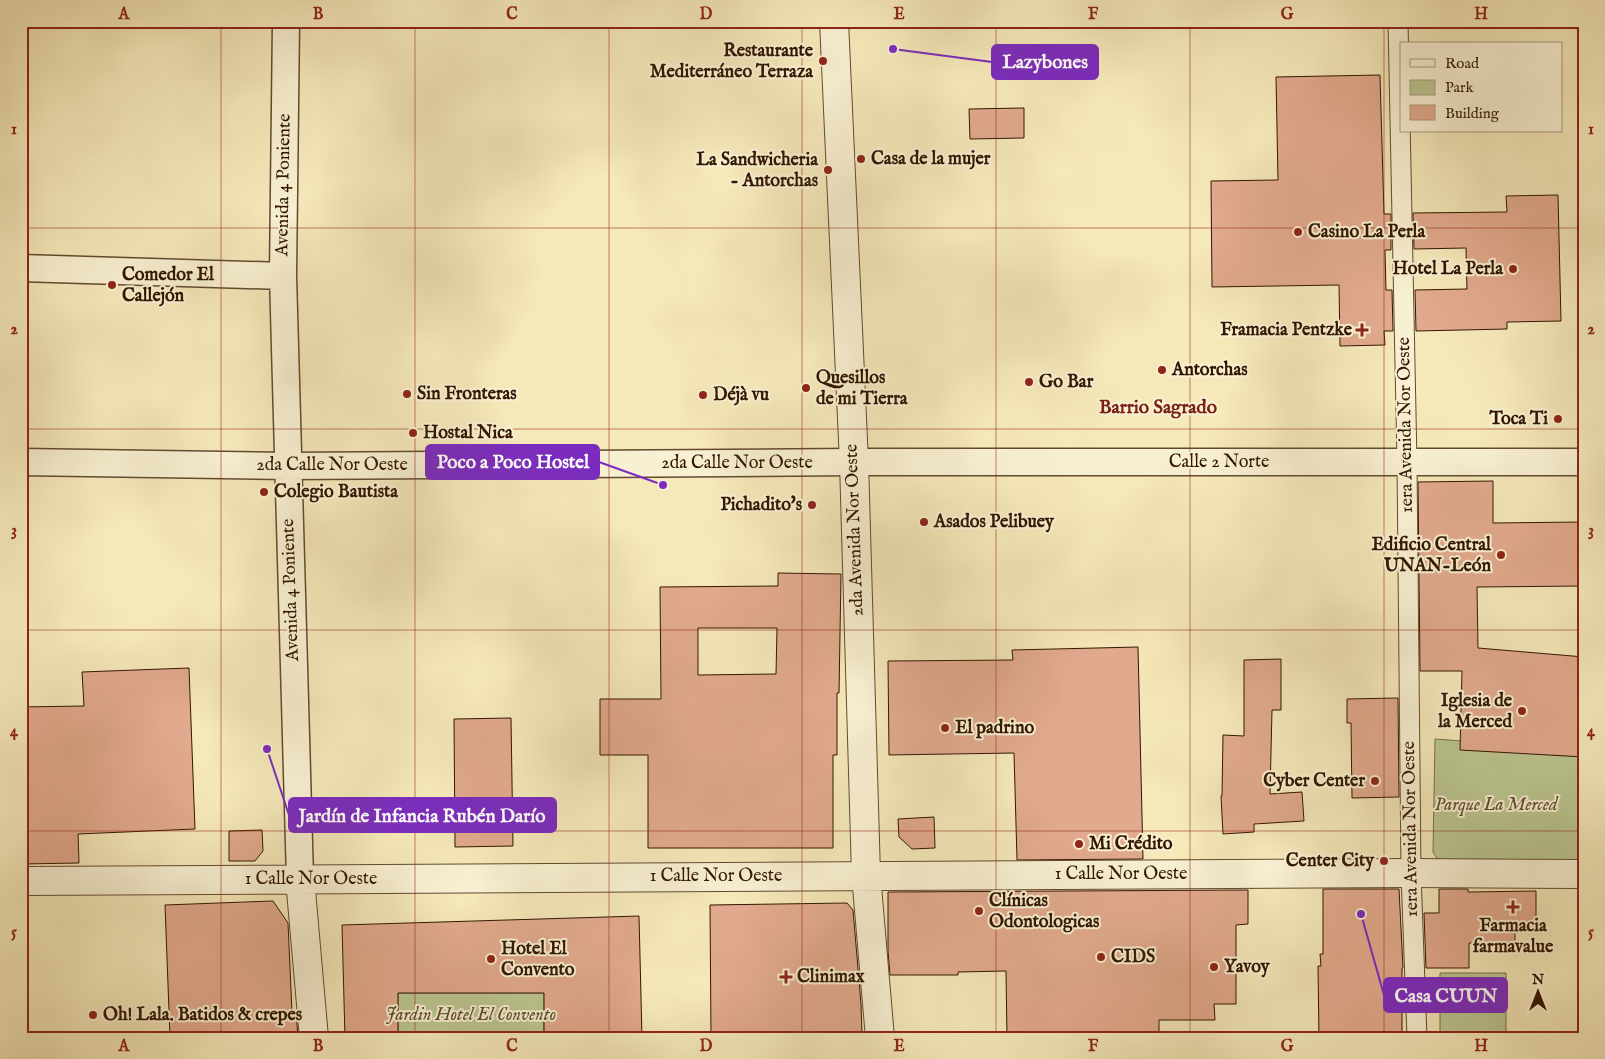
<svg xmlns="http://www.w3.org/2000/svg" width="1605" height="1059" viewBox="0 0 1605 1059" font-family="'IM FELL English',serif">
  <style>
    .green { fill: #bbc690; stroke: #766e48 }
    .building { fill: #e1a98d; stroke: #321601; fill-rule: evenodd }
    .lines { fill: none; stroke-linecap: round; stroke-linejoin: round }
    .pedestrian-casing { stroke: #634a2f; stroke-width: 21 }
    .minor-casing { stroke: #634a2f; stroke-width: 29 }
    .tertiary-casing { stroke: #634a2f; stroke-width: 30 }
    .pedestrian { stroke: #f8f0d2; stroke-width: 19 }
    .minor { stroke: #f8f0d2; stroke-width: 26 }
    .tertiary { stroke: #f8f0d2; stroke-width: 28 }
    .grid { fill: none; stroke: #8f2418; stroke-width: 1; stroke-opacity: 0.55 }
    .poi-dot { fill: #8f2418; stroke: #f8f0d2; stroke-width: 2 }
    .labels { text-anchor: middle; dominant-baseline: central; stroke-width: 4; stroke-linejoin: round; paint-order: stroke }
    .poi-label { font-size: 18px; font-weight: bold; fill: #321601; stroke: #f8f0d2; text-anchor: start }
    .street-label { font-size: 18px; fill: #321601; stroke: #f8f0d2 }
    .park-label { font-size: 18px; font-style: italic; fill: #5b4b2c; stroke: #f8f0d2 }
    .neighbourhood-label { font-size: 19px; font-weight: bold; fill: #7a1f14; stroke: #f8f0d2 }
    .leader { fill: none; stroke: #7b2cbf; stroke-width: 2 }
    .callout-dot { fill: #7b2cbf; stroke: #f8f0d2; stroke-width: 2 }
    .callout { fill: #7b2cbf; stroke: #7b2cbf; stroke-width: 2 }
    .callout-label { font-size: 19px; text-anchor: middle; font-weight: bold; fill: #fff }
    .neatline { fill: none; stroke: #8f2418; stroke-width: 2 }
    .grid-label { font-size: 16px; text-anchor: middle; font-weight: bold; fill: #8f2418 }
  </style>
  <rect width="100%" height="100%" fill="#f5e8b9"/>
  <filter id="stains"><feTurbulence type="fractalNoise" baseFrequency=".004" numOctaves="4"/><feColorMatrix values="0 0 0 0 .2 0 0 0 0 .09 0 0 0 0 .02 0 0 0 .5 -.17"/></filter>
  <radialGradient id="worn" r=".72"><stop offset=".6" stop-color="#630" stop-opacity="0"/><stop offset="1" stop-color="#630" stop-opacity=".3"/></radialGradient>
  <path class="green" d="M1435,739l149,11v115h-143l-8,-13z
    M1440,973h66v65h-66z
    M398,993h146v45h-146z"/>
  <path class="building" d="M1380,75l4,139h7v36h-6l1,40h6l1,41h-9l1,14 -45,1 -1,-61 -127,2 -1,-106 67,-1 -2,-103z
    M1024,108v30l-54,1 -1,-30z
    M1558,195l3,126 -54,1v7l-91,2 -1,-41 52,-1 -1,-41 -52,1 -1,-36 94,-1 -1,-16z
    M1493,481v42l91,-1v64l-107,1 1,61 106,9v100l-124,-7 2,-79h-42l-2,-189z
    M778,573l63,1 -2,119h-2v62h-4v93h-185v-93h-48v-56h61l-1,-112 118,-1zM698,628h79l-1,46 -78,1z
    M1138,647l5,212 -126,1 -3,-107 -125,2 -1,-94 125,-1 -1,-10z
    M1281,659v51h-9l-2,84 32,-2 2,29 -50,3v8l-31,2 -2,-38h1l1,-61 21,1v-76z
    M189,668l6,161 -117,5 1,29 -58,1v-157l63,-1 -2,-34z
    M1398,698l1,99 -47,1 -1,-75h-4v-24z
    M511,718l2,128 -58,1 -1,-128z
    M934,817l1,31 -23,1 -13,-12 -1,-18z
    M262,830l1,21 -8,10h-26v-30z
    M1323,889h76l4,79h-1v70h-83l-1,-72h3l-1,-12h3z
    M1439,889h29v3l68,-1v38h-21v14h-46v25h-43l-2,-55h15z
    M1248,890v34l-12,1v79h-22l1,16h-56v18h-152l-1,-67 -48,1v3h-68l-2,-24v-59z
    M273,901l15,22 4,89 4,-1 2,27h-128l-5,-133z
    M847,903l6,7 8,94 1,30 -151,2 -1,-131z
    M639,916l3,122h-98v-45h-146v45h-53l-3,-113z"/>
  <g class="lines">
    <g class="pedestrian-casing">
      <path id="pedestrian" d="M1398,21l9,441 4,411 6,165"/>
    </g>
    <g class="minor-casing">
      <path id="minor" d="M286,21l-3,255 17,603
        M21,268l262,8
        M21,462l267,4 566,-4h730"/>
    </g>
    <g class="tertiary-casing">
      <path id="tertiary" d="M834,21l20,441 12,413 14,163
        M300,879l14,159
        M21,881l1390,-8 173,1"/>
    </g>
    <use href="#pedestrian" class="pedestrian"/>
    <use href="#minor" class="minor"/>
    <use href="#tertiary" class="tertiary"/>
  </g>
  <path class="grid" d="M221,21v1017M415,21v1017M609,21v1017M802,21v1017M996,21v1017M1190,21v1017M1384,21v1017M21,228h1563M21,429h1563M21,630h1563M21,831h1563"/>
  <g class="poi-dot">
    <circle cx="823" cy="61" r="5"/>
    <circle cx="861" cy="159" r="5"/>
    <circle cx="828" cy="170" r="5"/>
    <circle cx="1298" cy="232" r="5"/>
    <circle cx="1513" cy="269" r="5"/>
    <circle cx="112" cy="285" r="5"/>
    <path d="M1359.5 322.5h5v5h5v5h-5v5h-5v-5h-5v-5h5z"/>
    <circle cx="1162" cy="370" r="5"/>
    <circle cx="1029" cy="382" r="5"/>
    <circle cx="806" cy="388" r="5"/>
    <circle cx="407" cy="394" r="5"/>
    <circle cx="703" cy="395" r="5"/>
    <circle cx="1558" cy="419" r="5"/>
    <circle cx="413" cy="433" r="5"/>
    <circle cx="264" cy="492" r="5"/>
    <circle cx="812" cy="505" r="5"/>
    <circle cx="924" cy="522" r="5"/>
    <circle cx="1501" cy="555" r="5"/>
    <circle cx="1522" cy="711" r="5"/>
    <circle cx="945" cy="728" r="5"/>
    <circle cx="1375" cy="781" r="5"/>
    <circle cx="1079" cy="844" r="5"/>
    <circle cx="1384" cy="861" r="5"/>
    <path d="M1510.5 899.5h5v5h5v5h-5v5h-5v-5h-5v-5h5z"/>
    <circle cx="979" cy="911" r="5"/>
    <circle cx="1101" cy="957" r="5"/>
    <circle cx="491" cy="959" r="5"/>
    <circle cx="1214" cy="967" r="5"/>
    <path d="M783.5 969.5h5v5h5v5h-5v5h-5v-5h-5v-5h5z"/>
    <circle cx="93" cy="1015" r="5"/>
  </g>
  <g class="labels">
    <g class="poi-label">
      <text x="813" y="51" text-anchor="end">Restaurante<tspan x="813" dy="21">Mediterráneo Terraza</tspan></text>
      <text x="871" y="159">Casa de la mujer</text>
      <text x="818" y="160" text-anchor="end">La Sandwicheria<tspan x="818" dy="21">- Antorchas</tspan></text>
      <text x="1308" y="232">Casino La Perla</text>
      <text x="1503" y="269" text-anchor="end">Hotel La Perla</text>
      <text x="122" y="275">Comedor El<tspan x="122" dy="21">Callejón</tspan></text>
      <text x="1352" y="330" text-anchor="end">Framacia Pentzke</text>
      <text x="1172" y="370">Antorchas</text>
      <text x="816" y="378">Quesillos<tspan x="816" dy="21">de mi Tierra</tspan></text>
      <text x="1039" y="382">Go Bar</text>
      <text x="417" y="394">Sin Fronteras</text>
      <text x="713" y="395">Déjà vu</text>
      <text x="1548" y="419" text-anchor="end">Toca Ti</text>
      <text x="423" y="433">Hostal Nica</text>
      <text x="274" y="492">Colegio Bautista</text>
      <text x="802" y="505" text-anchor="end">Pichadito's</text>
      <text x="934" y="522">Asados Pelibuey</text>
      <text x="1491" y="545" text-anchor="end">Edificio Central<tspan x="1491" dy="21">UNAN-León</tspan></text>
      <text x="1512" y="701" text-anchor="end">Iglesia de<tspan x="1512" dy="21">la Merced</tspan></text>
      <text x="955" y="728">El padrino</text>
      <text x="1365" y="781" text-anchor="end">Cyber Center</text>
      <text x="1089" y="844">Mi Crédito</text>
      <text x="1374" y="861" text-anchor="end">Center City</text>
      <text x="989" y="901">Clínicas<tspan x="989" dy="21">Odontologicas</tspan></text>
      <text x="1513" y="926" text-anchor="middle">Farmacia<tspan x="1513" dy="21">farmavalue</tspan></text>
      <text x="501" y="949">Hotel El<tspan x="501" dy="21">Convento</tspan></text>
      <text x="1111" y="957">CIDS</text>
      <text x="1224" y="967">Yavoy</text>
      <text x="797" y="977">Clinimax</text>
      <text x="103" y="1015">Oh! Lala. Batidos &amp; crepes</text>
    </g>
    <g class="street-label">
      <text transform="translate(284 185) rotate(-89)">Avenida 4 Poniente</text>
      <text transform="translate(1406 425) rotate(-91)">1era Avenida Nor Oeste</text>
      <text x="1219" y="462">Calle 2 Norte</text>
      <text x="737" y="463">2da Calle Nor Oeste</text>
      <text x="332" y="465">2da Calle Nor Oeste</text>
      <text transform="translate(855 530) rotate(-92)">2da Avenida Nor Oeste</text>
      <text transform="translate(291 590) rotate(-92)">Avenida 4 Poniente</text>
      <text transform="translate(1411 829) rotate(-91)">1era Avenida Nor Oeste</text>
      <text x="1121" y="874">1 Calle Nor Oeste</text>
      <text x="716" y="876">1 Calle Nor Oeste</text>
      <text x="311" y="879">1 Calle Nor Oeste</text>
    </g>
    <g class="park-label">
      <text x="1496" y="805">Parque La Merced</text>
      <text x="471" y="1015">Jardin Hotel El Convento</text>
    </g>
    <g class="neighbourhood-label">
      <text x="1158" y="408">Barrio Sagrado</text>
    </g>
  </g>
  <path class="leader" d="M893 49L992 62M663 485L599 462M267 749L289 815M1361 914L1384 995"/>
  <g class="callout-dot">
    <circle cx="893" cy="49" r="5"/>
    <circle cx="663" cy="485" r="5"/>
    <circle cx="267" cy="749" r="5"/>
    <circle cx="1361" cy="914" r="5"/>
  </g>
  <g class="callout">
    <rect x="992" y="45" width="106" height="34" rx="5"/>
    <rect x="426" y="445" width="173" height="34" rx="5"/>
    <rect x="289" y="798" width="267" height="34" rx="5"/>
    <rect x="1384" y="978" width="123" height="34" rx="5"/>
  </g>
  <g class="callout-label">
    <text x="1045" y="68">Lazybones</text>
    <text x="513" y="468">Poco a Poco Hostel</text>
    <text x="422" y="822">Jardín de Infancia Rubén Darío</text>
    <text x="1446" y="1002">Casa CUUN</text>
  </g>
  <rect width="1605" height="1059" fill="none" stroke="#f5e8b9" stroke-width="55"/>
  <rect x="1400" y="42" width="162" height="90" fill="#f8f0d2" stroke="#a9997e"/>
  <rect x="1410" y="59" width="25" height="8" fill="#f8f0d2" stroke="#a9997e"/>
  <text x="1445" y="68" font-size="15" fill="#321601">Road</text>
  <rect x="1410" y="80" width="25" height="15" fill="#bbc690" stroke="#a9997e"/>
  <text x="1445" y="92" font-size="15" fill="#321601">Park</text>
  <rect x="1410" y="105" width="25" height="15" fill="#e1a98d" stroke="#a9997e"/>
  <text x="1445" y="118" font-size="15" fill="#321601">Building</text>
  <g transform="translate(1538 992)" stroke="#f8f0d2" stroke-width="4" paint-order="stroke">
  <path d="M0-4L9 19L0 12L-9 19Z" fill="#321601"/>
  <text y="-8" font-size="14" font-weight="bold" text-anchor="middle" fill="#321601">N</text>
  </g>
  <rect x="28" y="28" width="1550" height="1004" class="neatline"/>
  <g class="grid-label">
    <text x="124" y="19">A</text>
    <text x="318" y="19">B</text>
    <text x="512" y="19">C</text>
    <text x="706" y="19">D</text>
    <text x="899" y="19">E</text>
    <text x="1093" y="19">F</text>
    <text x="1287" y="19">G</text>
    <text x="1481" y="19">H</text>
    <text x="14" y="134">1</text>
    <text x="1591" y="134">1</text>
    <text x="14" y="334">2</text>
    <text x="1591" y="334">2</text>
    <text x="14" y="535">3</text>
    <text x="1591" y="535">3</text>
    <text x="14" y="736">4</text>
    <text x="1591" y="736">4</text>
    <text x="14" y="937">5</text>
    <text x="1591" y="937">5</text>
    <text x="124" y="1051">A</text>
    <text x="318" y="1051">B</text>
    <text x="512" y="1051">C</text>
    <text x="706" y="1051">D</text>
    <text x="899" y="1051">E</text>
    <text x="1093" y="1051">F</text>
    <text x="1287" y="1051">G</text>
    <text x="1481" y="1051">H</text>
  </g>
  <rect width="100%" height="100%" filter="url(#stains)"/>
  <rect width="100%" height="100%" fill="url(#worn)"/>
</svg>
